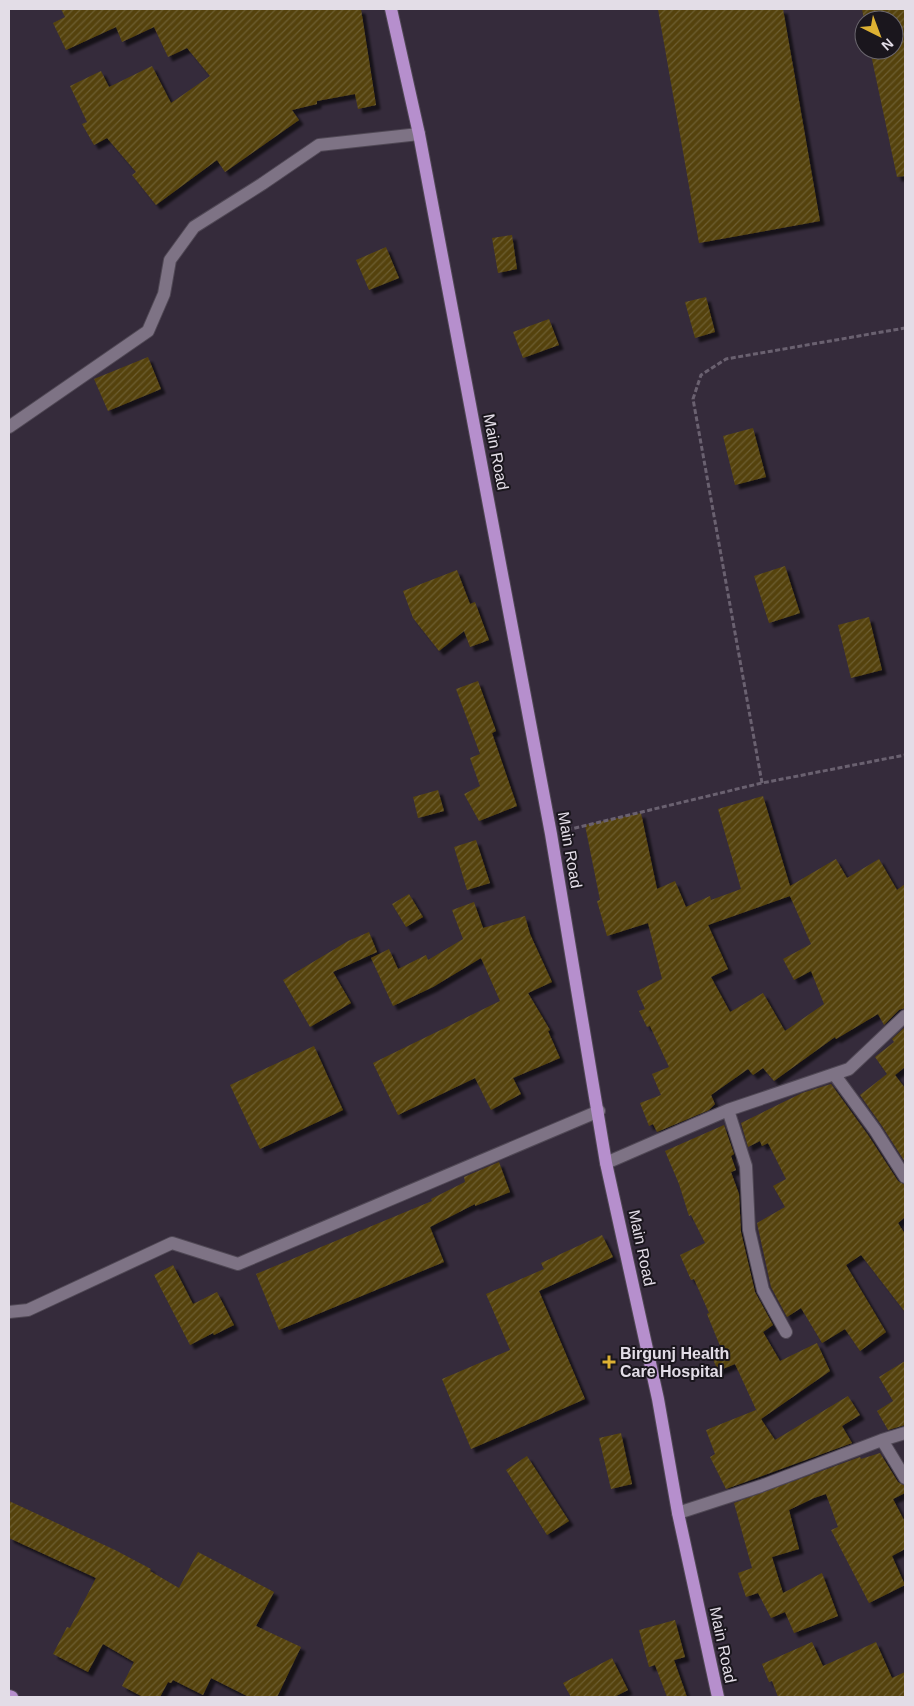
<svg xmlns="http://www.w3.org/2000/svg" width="914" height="1706" viewBox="0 0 914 1706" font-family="Helvetica,sans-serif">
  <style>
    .building { fill: url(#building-hatch); fill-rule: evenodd; filter: url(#shadow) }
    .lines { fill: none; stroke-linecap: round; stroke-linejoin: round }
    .minor-casing { stroke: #504855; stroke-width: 14 }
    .major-casing { stroke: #504855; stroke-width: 14 }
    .path { stroke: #6a6170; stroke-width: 3; stroke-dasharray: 5 2.5; stroke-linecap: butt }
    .minor { stroke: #7e7385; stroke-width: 12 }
    .major { stroke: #b68fcd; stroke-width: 12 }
    .poi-dot { fill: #ddb133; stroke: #1a161d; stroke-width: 2 }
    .labels { text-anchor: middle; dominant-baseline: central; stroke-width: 4; stroke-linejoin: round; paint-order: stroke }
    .street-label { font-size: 16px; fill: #e3dde7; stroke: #1a161d }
    .poi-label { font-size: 16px; font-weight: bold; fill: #e3dde7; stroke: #1a161d; text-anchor: start }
  </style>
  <defs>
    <pattern id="building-hatch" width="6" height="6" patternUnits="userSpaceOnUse" patternTransform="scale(1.25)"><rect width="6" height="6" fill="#55430f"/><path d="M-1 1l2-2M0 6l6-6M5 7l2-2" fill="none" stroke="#6d5e32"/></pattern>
    <filter id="shadow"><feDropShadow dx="4.5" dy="4.5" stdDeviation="1" flood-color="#0009"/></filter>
  </defs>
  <rect width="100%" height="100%" fill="#352b3b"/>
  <path class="building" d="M61,9h300l15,96 -18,4 -3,-15 -38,7v3l-25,6 7,10 -74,52 -8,-12 -61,45 -24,-30 4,-3 -29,-34 -13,7 -12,-21 5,-2 -17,-36 31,-15 8,16 43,-21 19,37 39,-27 -23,-28 -19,9 -14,-30 -32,15 -6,-15 -50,23 -13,-27 12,-6z
    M658,9h125l37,212 -121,22z
    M862,9h43v167l-8,1 -27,-127h24v-30h-30z
    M512,235l5,34 -19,4 -6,-35z
    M386,247l13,31 -30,12 -13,-30z
    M706,297l9,35 -20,6 -10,-36z
    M549,319l10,26 -36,13 -10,-26z
    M148,357l13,32 -53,22 -14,-32z
    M753,428l13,49 -31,8 -12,-49z
    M785,566l15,47 -31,10 -15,-47z
    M457,570l13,34 5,-2 14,38 -19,7 -6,-16 -25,20 -26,-33 -10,-27z
    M869,617l13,53 -31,8 -13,-53z
    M478,681l18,50 -4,2 25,73 -38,15 -15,-27 16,-8 -10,-28 10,-4 -24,-65z
    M438,790l6,21 -26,7 -5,-21z
    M763,796l27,90 46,-27 11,19 32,-19 18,31 8,-6v124l-6,2 -15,15 -6,-11 -42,25 -1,-2 -61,44 -11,-13 -10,7 -5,-6 -37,26 4,9 -6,6 -52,22 -4,-8 -4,2 -9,-23 21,-8 -9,-21 17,-7 -19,-41 -3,1 -8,-16 6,-2 -8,-18 25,-12 -14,-56 -41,13 -10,-35 3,-1 -15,-75 56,-12 16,76 18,-8 11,26 24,-11 1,4 30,-11 -23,-80zM790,896l21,48 -28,15 11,21 17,-9 13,33 -39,27 -22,-38 -33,19 -19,-35 17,-8 -20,-44z
    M476,840l14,43 -23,7 -13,-43z
    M409,894l14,23 -17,10 -14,-23z
    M474,902l9,26 42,-12 5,18 22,48 -24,11 22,37 -2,1 12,27 -47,20 8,16 -30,16 -16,-32 -77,37 -25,-52 127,-62 -19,-43 -48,29 -40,19 -22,-48 18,-9 9,20 28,-14 2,5 35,-21 -11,-29z
    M369,932l8,20 -44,20 18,31 -41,24 -27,-47 65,-39z
    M905,1027v40l-10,8 10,13v74l-23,-36 -22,-31 27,-21 -12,-17 19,-15 -2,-3z
    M314,1046l29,64 -83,39 -30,-64z
    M831,1084l37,51 30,46 7,4v32l-7,6 7,11v78l-44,-57 -15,10 40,67 -26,19 -15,-22 -23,14 -21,-35 -14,9 -16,-30 -14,-64 28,-16 -12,-21 13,-7 -18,-36 -6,3 -2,-5 -12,6 -7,-24 61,-30z
    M724,1125l10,29 -3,2 5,14 -5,2 8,22 2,38 14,60 18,33 -10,7 17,29 37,-18 13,28 -69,48 14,21 73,-44 12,19 -18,11 10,17 -126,46 -16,-32 5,-3 -9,-24 50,-20 3,6 -24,-52 -17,7 -9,-21 11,-4 -13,-32 2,-1 -15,-34 -3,1 -11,-25 25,-12 -14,-28 -2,1 -10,-32 -14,-33z
    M499,1162l11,30 -35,14v-2l-45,23 14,35 -165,68 -23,-56 176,-73 -1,-2 34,-17 -1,-5z
    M602,1235l11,22 -74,34 46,108 -114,50 -29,-70 68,-29 -24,-56 58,-25 -3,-6z
    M173,1265l20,39 24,-12 17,33 -20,10 -1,-2 -23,12 -36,-70z
    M905,1361v64l-17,5 -11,-19 16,-10 -14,-24z
    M621,1433l11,51 -21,5 -12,-51z
    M880,1453l18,29 7,4v7l-12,6 12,23v27l-13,7 13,29 -36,18 -38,-73 7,-3 -12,-33 -12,4 -25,12 10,39 -27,8 11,36 39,-20 16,43 -44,17 -9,-21 -14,6 -13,-25 -12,4 -8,-24 14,-5 -18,-65 126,-46 1,2z
    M527,1456l42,65 -22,14 -41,-65z
    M9,1501l106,49 36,19 -1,2 29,17 19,-36 76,40 -18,34 45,21 -24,50h-28l-38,-19 -8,17 -30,-15 -2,3 -3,-1 -8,15h-17l-21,-11 12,-24 -31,-18 -15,28 -35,-18 14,-27 3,1 26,-50 -87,-40z
    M675,1620l10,37 -11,3 13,37h-20l-12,-32 -6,2 -10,-37z
    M812,1642l11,24 53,-24 16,36 13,-6v25h-127l-6,-16 -3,1 -7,-18z
    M612,1658l16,32 -14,7h-43l-8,-14z"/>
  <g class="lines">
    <g class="minor-casing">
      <path id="minor" d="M9,427l139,-96 16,-37 6,-34 24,-33 68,-43 57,-39 100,-11
        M834,1074l41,56 30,47
        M728,1110l18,56 3,64 14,60 23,42
        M606,1163l122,-53 121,-41 56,-53
        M9,1312l19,-2 144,-67 66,21 361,-153
        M882,1440l23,38
        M678,1513l83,-27 121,-46 23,-7"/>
    </g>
    <g class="major-casing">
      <path id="major" d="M391,9l28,125 132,700 55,329 52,236 20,114 40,184
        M9,1696l3,1"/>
    </g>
    <path class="path" d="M762,783l-69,-384 8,-24 25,-16 179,-31
      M567,830l195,-47 143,-28"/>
    <use href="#minor" class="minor"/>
    <use href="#major" class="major"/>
  </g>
  <path class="poi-dot" d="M606.5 1354.5h5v5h5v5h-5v5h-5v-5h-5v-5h5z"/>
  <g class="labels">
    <g class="street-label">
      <text transform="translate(496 452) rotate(79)">Main Road</text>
      <text transform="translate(570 850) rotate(80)">Main Road</text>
      <text transform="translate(642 1248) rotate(78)">Main Road</text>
      <text transform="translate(723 1645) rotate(78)">Main Road</text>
    </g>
    <g class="poi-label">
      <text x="620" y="1353">Birgunj Health<tspan x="620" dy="18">Care Hospital</tspan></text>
    </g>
  </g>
  <rect width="914" height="1706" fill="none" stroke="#e3dde7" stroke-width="20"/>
  <g transform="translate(879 35) rotate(138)"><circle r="24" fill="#1a161d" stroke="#6a666e"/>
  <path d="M0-4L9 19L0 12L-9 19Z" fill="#ddb133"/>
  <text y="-8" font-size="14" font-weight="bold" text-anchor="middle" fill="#e3dde7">N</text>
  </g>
</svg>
